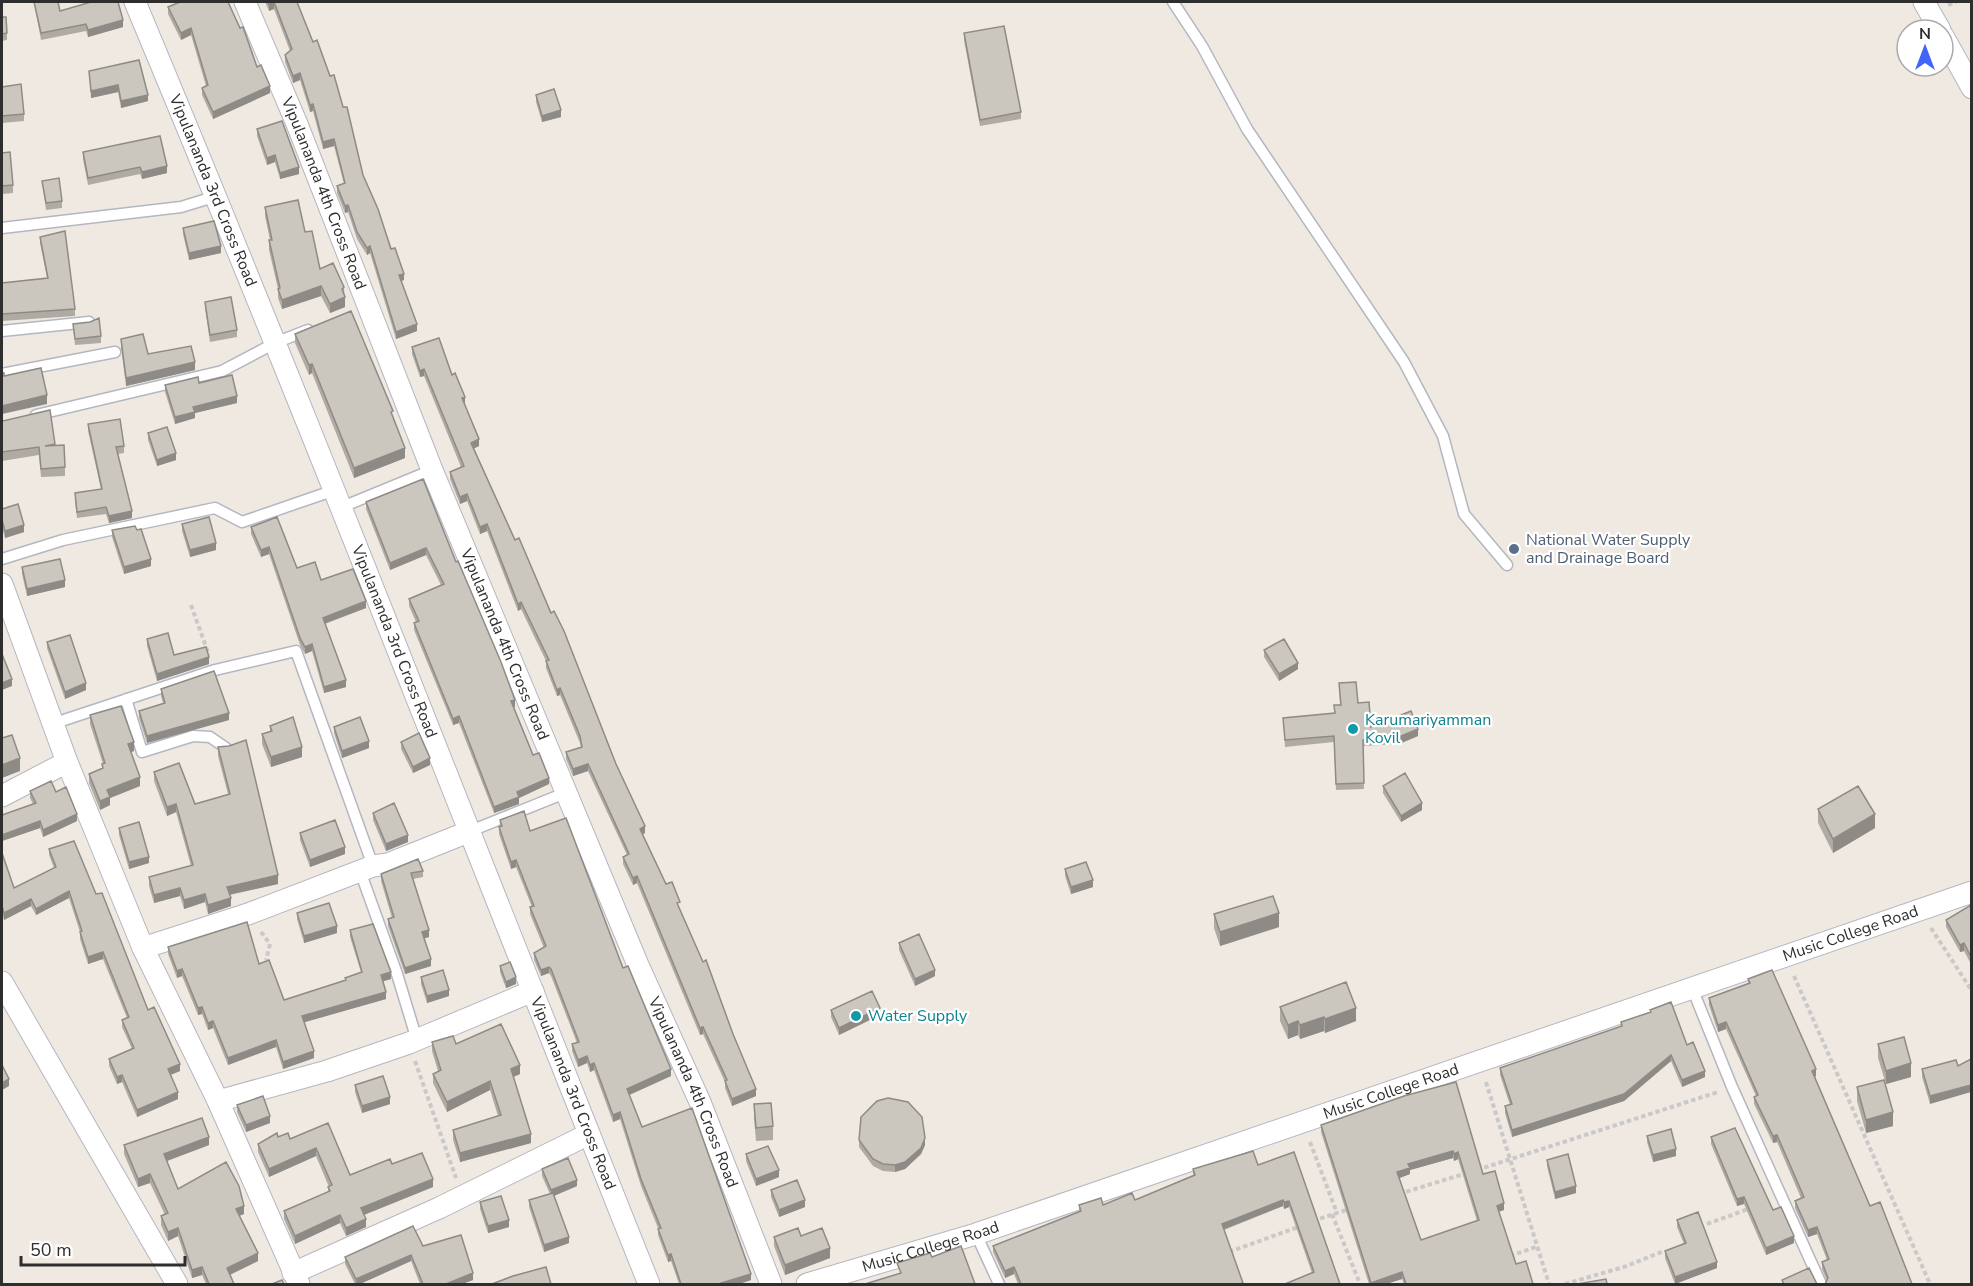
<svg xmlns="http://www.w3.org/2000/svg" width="1973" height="1286" viewBox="0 0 1973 1286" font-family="'Nunito Sans',sans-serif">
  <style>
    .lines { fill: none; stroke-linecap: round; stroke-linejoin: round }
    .service-casing { stroke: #b4b7c1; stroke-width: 13 }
    .minor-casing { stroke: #b4b7c1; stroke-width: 23 }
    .path { stroke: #c9c9c9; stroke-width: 4; stroke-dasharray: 4.5 3; stroke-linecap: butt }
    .service { stroke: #fff; stroke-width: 10 }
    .minor { stroke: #fff; stroke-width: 21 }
    .wall { fill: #afaba4; fill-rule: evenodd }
    .shaded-wall { fill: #8e8b86 }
    .building { fill: #cbc7bf; stroke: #8e8b86; stroke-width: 1.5; fill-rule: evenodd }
    .service-dot { fill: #5c6f8a; stroke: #fff; stroke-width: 2 }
    .culture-dot { fill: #0f9aa8; stroke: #fff; stroke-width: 2 }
    .labels { text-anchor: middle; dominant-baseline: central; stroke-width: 4.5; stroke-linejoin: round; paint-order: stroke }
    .street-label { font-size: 16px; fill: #2e2e2e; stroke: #fff }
    .service-label { font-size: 16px; fill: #4e5e75; stroke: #fff; text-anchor: start }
    .culture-label { font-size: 16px; fill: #0d838f; stroke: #fff; text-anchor: start }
  </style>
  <rect width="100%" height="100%" fill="#efe9e1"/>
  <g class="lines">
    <g class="service-casing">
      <path id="service" d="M1173,2l29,44 45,83 157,233 39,74 21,78 43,51
        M2,228l179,-21 36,-11
        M2,331l87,-9
        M2,374l113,-22
        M36,415l186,-44 53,-28 33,-13
        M342,507l90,-37
        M2,559l61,-19 152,-32 27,14 93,-32
        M126,699l16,53 51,-16 17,1 16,11
        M52,724l163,-54 81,-19 77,215
        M468,832l97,-39
        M360,871l37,103 20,66
        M1692,988l40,99 89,197
        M976,1234l23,50"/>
    </g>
    <g class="minor-casing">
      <g id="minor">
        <path id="s1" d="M135,2c178,425 343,855 514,1282"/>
        <path id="s2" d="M245,2l52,122 135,346 206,495 62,137 71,182"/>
        <path d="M1924,2l16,28"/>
        <path d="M1943,36l29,52"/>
        <path d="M2,584l65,178 76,186 75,153 81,183"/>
        <path d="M2,796l65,-34"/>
        <path d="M143,948l105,-34 125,-48 15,-2 80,-32"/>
        <path d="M2,982l175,302"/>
        <path d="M218,1101l109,-30 82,-28 124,-52"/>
        <path d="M293,1273l146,-65 150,-74"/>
        <path id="s3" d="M807,1284l169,-50 996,-342"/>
      </g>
    </g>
    <path class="path" d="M1948,5l8,-3
      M191,605l18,50
      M1931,928l41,63
      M261,932l9,12 -4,16
      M1794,976l136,308
      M415,1061l41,117
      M1486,1082l63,202
      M1310,1142l27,71
      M1477,1170l241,-78
      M1399,1194l68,-21
      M1332,1214l28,70
      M1313,1221l36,-12
      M1707,1224l44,-16
      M1229,1252l72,-26
      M1510,1256l26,-9
      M1565,1284l59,-17 40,-16"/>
    <use href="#service" class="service"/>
    <use href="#minor" class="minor"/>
  </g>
  <path class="wall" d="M34,2h24l2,9 63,16 -35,10 -2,-6 -45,9z
    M265,2h32l66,173 41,105 -3,1 16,50 -21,8 -26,-86 -3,2 -10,-16 -9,-27 -3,1 -8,-20v-7l7,-2 -10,-38 -11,3 -10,-38 -3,1 -10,-32 -7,3 -8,-21v-7l5,-4 -16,-42 -5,2z
    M168,7l89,60 13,26 -57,26 -11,-24v-7l4,-2 -15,-51 -10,5 -13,-26z
    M2,17l5,16v7l-5,1z
    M964,33l57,79v7l-41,7 -16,-86z
    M89,71l59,30 -27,7 -3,-16 -27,6z
    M2,87l22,27v7l-22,2z
    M536,95l25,22 -19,5 -6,-20z
    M257,129l42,45 -19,5 -5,-17 -8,3 -10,-29z
    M83,152l84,21 -25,6 -2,-5 -52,11 -5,-26z
    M2,153l11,32v8l-11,1z
    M42,181l20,20v7l-16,2z
    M265,207l40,25 15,37 24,18 1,20 -15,6 -9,-17 -39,13 -4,-11v-9l-9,-39v-10h1l-5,-24z
    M183,228l38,25 -32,7 -6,-26z
    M40,237l35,72v7l-73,5v-38l45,-5 -7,-35z
    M205,302l32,28v7l-27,5 -5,-34z
    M73,324l28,12v7l-26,2z
    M295,334l98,85 12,39 -51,20 -42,-105 -3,2 -14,-32z
    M121,339l27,15 47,16 -69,16 -5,-39z
    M412,347l40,28 13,29h-1l15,42 -5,2 41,92 36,73 94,220 -3,1 24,50 14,25 53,125 23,62 -24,10 -7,-18v-6l-22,-48 -3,1 -63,-152 -4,2 -10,-21v-7l4,-2 -39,-84 -15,5 -7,-17v-7l15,-5 -1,-4 -20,-48 -3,1 -11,-28v-7l-25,-52 -3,2 -31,-80 -7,3 -13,-33 -7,3 -10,-25v-7l11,-5 -37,-91 -4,1 -8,-23z
    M165,385l72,18 -42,10v5l-20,6 -10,-32z
    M50,410l5,35 10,22v9l-24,1 -2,-22 -37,6v-41l1,1z
    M88,424l36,22v7l-6,1 14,64 -23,5 -3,-9 -29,4 -2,-18v-7l26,-4 -13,-58z
    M148,433l28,27 -19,6 -9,-26z
    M366,502l90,60 77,193 16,29 -30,14v6l-25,9 -35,-90 -6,2 -39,-95v-7l2,-1 -7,-16v-7l32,-14 -15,-30 -36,15 -24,-61z
    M2,509l22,23 -19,6 -3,-11z
    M182,524l34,26 -26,7 -8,-26z
    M251,527l46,41 24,12 45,28 -41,16 21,63 -22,6 -12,-42 -7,3 -5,-9 -31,-91 -8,3 -10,-23z
    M112,530l39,36 -27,8 -12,-37z
    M22,567l43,20 -38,9 -5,-22z
    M147,639l27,16 35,9 -52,17 -10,-35z
    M47,642l39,48 -21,9 -18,-51z
    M1264,650l34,19 -19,12 -15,-24z
    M1339,683l19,20 13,24 47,9 -19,8 -36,2 1,43 -28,1 -2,-48 -49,5 -2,-29 51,-5v-8h6z
    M161,689l68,31 -82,23 -8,-25v-7l24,-8 -2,-7z
    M90,715l44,36 -3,1 9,34 -30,12v7l-10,5 -11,-27v-9l13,-5v-5h1l-13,-40z
    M270,726l32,31 -31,10 -9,-23v-10l8,-2z
    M334,727l35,21 -27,10 -8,-25z
    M401,742l29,23 -17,8 -12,-24z
    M218,747l60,137 -48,11 1,11 -23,8 -3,-12 -21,7 -4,-13 -26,7 -5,-17v-9l42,-11 -15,-54 -9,4 -13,-35v-9l41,32 33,-10 -10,-38z
    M1383,786l39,24 -21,12 -18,-29z
    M30,791l26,1 21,29 -34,16 -3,-9 -38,13v-26l31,-11 -3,-6z
    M1818,809l57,19 -42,25 -15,-30z
    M373,813l35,29 -22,9 -13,-31z
    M500,820l30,11 93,137 48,108 -42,19 13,32 109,153 -12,4h-60l-8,-23 -3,1 -10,-27v-7l-17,-42 -21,-67 -7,3 -19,-52 -4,2 -3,-9 -9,4 -6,-16v-7l5,-1 -26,-67 -2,-3 -8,3 -7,-16v-7l10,-5 -14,-34v-7h2l-16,-40 -5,2 -12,-35z
    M119,828l30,35 -20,6 -10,-34z
    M300,833l45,21 -35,13 -10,-27z
    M49,849l47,45 52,116 32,61 -10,4 8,24 -41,18 -15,-35 -5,2 -8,-18v-7l23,-10 -10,-22v-7l5,-2 -24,-59 -15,5 -8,-25v-7l-11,-34 -33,17 -5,-9 -27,14 -2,-7v-60l12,35 40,-20 -5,-13z
    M1065,869l28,18 -22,7 -6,-18z
    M423,871v6l-10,2 16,58 -5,1 7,28 -26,8 -17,-48v-7l4,-1 -11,-37v-7z
    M1971,905v59l-7,-13 -4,1 -14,-25v-7z
    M297,913l40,20 -33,10 -7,-24z
    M1214,914l65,13 -59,19 -6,-18z
    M350,930l41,49 -8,2 3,18 -82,23 10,36 -31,11 -7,-22 -48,18 -15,-37 -5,2 -6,-16 -4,1 -16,-39 -5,2 -9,-24v-7l91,17 25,36 61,-20v-2l16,-6 -11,-35z
    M899,943l36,33 -20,10 -16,-36z
    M500,966l16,18 -10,4 -6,-16z
    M421,977l28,19 -22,7 -6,-19z
    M1748,979l68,97 -1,1 55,129 42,78h-130v-4l43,4 2,-3 -5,-12v-7l5,-2 -10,-26 -9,3 -13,-29v-7l6,-3 -24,-56 -4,1 -19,-39v-7l2,-1 -30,-67 -8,3 -9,-27v-7l39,-15z
    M1280,1007l76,14 -31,12 -1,-2 -24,8 -2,-4 -10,4 -8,-18z
    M831,1010l49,5 -41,20 -8,-18z
    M1650,1010l37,35 18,32 -23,10 -11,-26 -47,40 -112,36 -7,-24v-7l5,-1 -10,-30v-7l121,-41v-5l29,-10z
    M432,1042l24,2 64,30 -7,3 18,66 -71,19 -7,-22v-10l45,-14 -8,-26 -43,22 -14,-29v-9l5,-3 -6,-20z
    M1878,1044l33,33 -25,7 -8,-26z
    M1958,1066l-28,38 -8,-27v-8z
    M355,1085l35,19 -28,9 -7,-21z
    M1857,1087l36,39 -27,7 -9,-32z
    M1404,1096l79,78 21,36 -5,2 17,52 17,20h-129l-2,-5 -16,5h-17l-48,-152v-7zM1453,1158l1,3 4,-2 19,62 -56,19 -22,-62 11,-4v-4z
    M754,1104l19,22v14l-17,1 -2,-23z
    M237,1105l33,18 -24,9 -9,-20z
    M328,1123l22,52 42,-11 41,23 -69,28 2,12 -20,9 -6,-13 -45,21 -11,-25v-8l44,-19v-5h1l-13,-31 -47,21 -11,-25v-8l20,-7 12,2z
    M1647,1136l29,20 -23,6 -6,-20z
    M1711,1137l62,73 21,33 -28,12 -22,-51 -7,2 -26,-62z
    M859,1140l66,5 -4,9 -16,15 -10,3 -12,-1 -10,-5 -14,-19z
    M124,1145h85l-42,16 11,28 66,25 -5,2 19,45 -28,14 4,9h-28l-4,-9 -10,3 -14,-42 -10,5 -7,-16v-9l4,-1 -15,-32 -12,4 -14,-33z
    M1294,1152l46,132 -28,-11 -23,-66 -5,2 -1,-3 -59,24 19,54h-225l-4,-10 -9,4 -12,-26v-6l86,-34v-7h24l32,-5 58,-25v-6l65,-4z
    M746,1154l33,23 -23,9 -10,-25z
    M1547,1160l29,33 -21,6 -8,-33z
    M542,1169l35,17 -23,10 15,47 -25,9 -15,-45v-7l21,-6 -8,-18z
    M771,1190l34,17 -26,10 -8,-20z
    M480,1202l29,25 -21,6 -8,-24z
    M1677,1220l40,48 -42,16 -10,-26v-7l19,-7 -7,-17z
    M801,1236l29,22 -45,17 -11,-29v-9z
    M423,1246l50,34 -11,4h-42l-9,-23 -51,23h-5l-10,-20v-7z"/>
  <path class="shaded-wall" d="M274,2v7l-5,2v-7z
    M123,20v7l-35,10v-7z
    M191,28v7l-10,5v-7z
    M300,73v7l-7,3v-7z
    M118,85v7l-27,6v-7z
    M270,86v7l-57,26v-7z
    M148,95v6l-27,7v-7z
    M313,104v7l-3,1v-7z
    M561,110v7l-19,5v-6z
    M334,139v7l-11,3v-7z
    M275,155v7l-8,3v-7z
    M167,166v7l-25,6v-7z
    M299,167v7l-19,5v-6z
    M348,205v7l-3,1v-7z
    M221,246v7l-32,7v-7z
    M370,246v7l-3,2v-7z
    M404,274v6l-5,2v-7z
    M321,286v10l-39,13v-9z
    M345,297v10l-15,6v-9z
    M417,324v7l-21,8v-7z
    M195,362v8l-69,16v-8z
    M312,364v9l-3,2v-10z
    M424,369v7l-4,1v-6z
    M47,395v9l-45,10v-8z
    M237,396v7l-42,10v5l-20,6v-7l18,-10z
    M465,397v7l-3,1v-7z
    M479,439v7l-8,4v-7z
    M405,448v10l-51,20v-10z
    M176,453v7l-19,6v-6z
    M467,494v7l-7,3v-7z
    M132,511v7l-23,5v-7z
    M487,524v7l-7,3v-7z
    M24,525v7l-19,6v-7z
    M216,543v7l-26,7v-7z
    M269,547v7l-8,3v-7z
    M426,548v7l-36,15v-7z
    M151,559v7l-27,8v-7z
    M65,580v7l-38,9v-7z
    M366,601v7l-43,16v-6z
    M521,602v7l-3,2v-7z
    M312,644v7l-7,3v-7z
    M209,657v7l-52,17v-7z
    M1298,663v6l-19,12v-7z
    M12,679v7l-10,4v-7z
    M346,680v7l-22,6v-6z
    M86,683v7l-21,9v-7z
    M560,688v7l-3,1v-6z
    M515,700v7l-4,1v-7z
    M229,713v7l-82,23v-7z
    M459,716v7l-6,2v-6z
    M1418,729v7l-19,8v-7z
    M369,741v7l-27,10v-7z
    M134,742v9l-6,2v-9z
    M302,747v10l-31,10v-10z
    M20,758v13l-18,7v-13z
    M430,758v7l-17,8v-6z
    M588,764v7l-15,5v-7z
    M140,777v9l-30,12v7l-10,5v-9l7,-11z
    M549,778v6l-30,14v6l-25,9v-6l23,-15z
    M1422,803v7l-21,12v-6z
    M176,804v8l-9,4v-9z
    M77,814v7l-34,16v-7z
    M1875,814v14l-42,25v-14z
    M40,821v7l-38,13v-6z
    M645,826v7l-5,3v-7z
    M408,835v7l-22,9v-7z
    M345,847v7l-35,13v-7z
    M149,857v6l-20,6v-7z
    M516,860v7l-5,2v-7z
    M278,875v9l-51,11v-8z
    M637,876v7l-4,2v-7z
    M1093,880v7l-22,7v-7z
    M180,888v8l-26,7v-8z
    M69,891v7l-33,17v-6z
    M205,894v8l-21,7v-9z
    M231,898v8l-23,8v-9z
    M31,899v7l-27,14v-7z
    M1279,913v14l-59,19v-14z
    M337,926v7l-33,10v-7z
    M429,930v7l-7,2v-7z
    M1964,943v8l-4,1v-7z
    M103,952v7l-15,5v-7z
    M431,959v7l-26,8v-6z
    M549,967v6l-8,3v-6z
    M182,969v7l-5,2v-7z
    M935,970v6l-20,10v-7z
    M391,972v7l-10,3v-7z
    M516,977v7l-10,4v-6z
    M449,990v6l-22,7v-7z
    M386,992v7l-84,24v-7z
    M202,1007v7l-4,1v-7z
    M880,1008v7l-41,20v-7z
    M1356,1008v13l-31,12v-14z
    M1324,1017v14l-24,8v-14z
    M213,1021v7l-5,2v-7z
    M1298,1021v14l-10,4v-14z
    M1726,1022v7l-8,3v-7z
    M703,1027v7l-3,1v-7z
    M276,1040v7l-48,18v-7z
    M314,1051v7l-31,11v-7z
    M1671,1055v6l-47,40 -112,36v-7z
    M587,1056v7l-9,4v-7z
    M594,1063v7l-4,2v-7z
    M1911,1063v14l-25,7v-13z
    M180,1064v7l-12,5v-7z
    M520,1065v9l-9,4v-9z
    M671,1069v7l-44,20v-7z
    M1816,1069v7l-4,2v-7z
    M1705,1071v6l-23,10v-7z
    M122,1075v7l-5,2v-7z
    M9,1079v7l-7,4v-7z
    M490,1081v9l-43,22v-10z
    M1971,1085v7l-41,12v-8z
    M756,1089v7l-24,10v-7z
    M178,1092v7l-41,18v-7z
    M390,1097v7l-28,9v-7z
    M620,1112v7l-7,3v-7z
    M1893,1112v14l-27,7v-13z
    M270,1116v7l-24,9v-7z
    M531,1134v9l-71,19v-9z
    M1777,1135v7l-4,1v-7z
    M209,1137v8l-45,17v-8z
    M925,1138v7l-4,9 -16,15 -10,3v-7z
    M316,1148v8l-47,21v-8z
    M1676,1149v7l-23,6v-7z
    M1453,1151v7l-43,12v4l-13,5v-7l11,-8z
    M1458,1152v7l-4,2v-7z
    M779,1170v7l-23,9v-7z
    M150,1174v9l-12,4v-8z
    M433,1179v8l-72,29v-8z
    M577,1180v6l-26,11v-7z
    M1576,1186v7l-21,6v-7z
    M1744,1197v7l-7,2v-7z
    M805,1200v7l-26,10v-7z
    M1283,1200v6l-61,24v-6z
    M1289,1201v6l-5,2v-7z
    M1504,1203v7l-7,2v-6z
    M244,1206v8l-8,3v-8z
    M340,1215v8l-45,21v-8z
    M366,1219v8l-20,9v-8z
    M509,1220v7l-21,6v-7z
    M1817,1227v7l-9,3v-7z
    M178,1228v8l-10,5v-9z
    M1794,1236v7l-28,12v-7z
    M569,1237v6l-25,9v-7z
    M830,1248v10l-45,17v-10z
    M258,1253v8l-31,15v-8z
    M671,1254v7l-3,1v-7z
    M411,1255v6l-51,23h-4v-5z
    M1717,1262v6l-42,16v-7z
    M202,1267v8l-10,3v-8z
    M1014,1267v7l-9,4v-7z
    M1402,1272v7l-16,5h-15v-1z
    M473,1273v7l-11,4h-16z
    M751,1274v6l-12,4h-21z"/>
  <path class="building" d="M34,2h24l2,9 31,-9h27l5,18 -35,10 -2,-6 -45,9z
    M180,2h48l12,26 3,-1 14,40 4,-2 9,21 -57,26 -11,-24 6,-3 -17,-57 -10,5 -13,-26z
    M268,2h29l16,40 4,-2 13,36 4,-1 9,32h4l16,68 15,34 13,40 4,-1 9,26 -5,1 18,49 -21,8 -26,-86 -3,2 -10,-16 -9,-27 -3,1 -8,-20 8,-3 -11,-44 -11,3 -10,-38 -3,1 -10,-32 -7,3 -8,-21 7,-6 -18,-47 -5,2z
    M2,17h4l1,16 -5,1z
    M1004,26l17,86 -41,8 -16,-87z
    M139,60l9,35 -27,6 -3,-16 -27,6 -2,-20z
    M21,84l3,30 -22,2v-29z
    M554,89l7,21 -19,6 -6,-21z
    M282,121l17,46 -19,6 -5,-18 -8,3 -10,-29z
    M160,136l7,30 -25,6 -2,-5 -52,11 -5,-26z
    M10,152l3,33 -11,1v-33z
    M59,178l3,23 -16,2 -4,-22z
    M298,200l7,32 7,-1 8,38 13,-6 11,24 -2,2 3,8 -15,7 -9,-18 -39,14 -4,-11 2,-1 -11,-48h3l-7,-33z
    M214,221l7,25 -32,7 -6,-25z
    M65,231l10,78 -73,5v-31l46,-5 -8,-41z
    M231,297l6,33 -27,5 -5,-33z
    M351,311l42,100 -2,1 14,36 -51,20 -42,-104 -3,1 -14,-31z
    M99,318l2,18 -26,3 -2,-15 17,-2z
    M143,334l5,20 43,-8 4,16 -69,16 -5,-39z
    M439,338l13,37 3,-2 10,24 -3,1 17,41 -8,4 44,97 4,-2 32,75 3,-2 10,20 52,133 29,62 -5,3 26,55 6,-2 8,20 -3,1 26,59 3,-2 27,74 23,55 -24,10 -7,-18 2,-1 -24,-53 -3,1 -63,-152 -4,2 -10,-21 6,-3 -41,-90 -15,5 -7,-17 16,-5 -2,-11 -20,-48 -3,2 -11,-29 3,-1 -28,-58 -3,2 -31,-80 -7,3 -13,-33 -7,3 -10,-25 14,-6 -40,-97 -4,2 -8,-24z
    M41,368l6,27 -45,11v-34l2,1v3z
    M232,375l5,21 -44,11 2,5 -20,5 -10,-32 33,-8 1,6z
    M50,410l5,34 -10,2 19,-1 1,22 -24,2 -2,-22 -37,5v-32l1,1z
    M120,419l4,27 -8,1 16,64 -23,5 -3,-9 -29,5 -2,-19 27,-4 -14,-65z
    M167,427l9,26 -19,7 -9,-27z
    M423,479l33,83 2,-1 43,101 14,38 -4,1 22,54 6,-2 10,25 -32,14 2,5 -25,10 -35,-91 -6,3 -39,-96 5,-2 -10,-22 35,-15 -18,-36 -36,15 -24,-61z
    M18,504l6,21 -19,6 -3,-11v-11z
    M209,517l7,26 -26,7 -8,-26z
    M277,517l20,51 18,-6 6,18 32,-11 13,32 -43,17 23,62 -22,7 -12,-43 -7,3 -5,-9 -31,-91 -8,3 -10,-23z
    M135,526l2,4 4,-1 10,30 -27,8 -12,-37z
    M60,559l5,21 -38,9 -5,-22z
    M168,633l6,22 32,-8 3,10 -52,17 -10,-35z
    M70,635l16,48 -21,9 -18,-50z
    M1284,639l14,24 -19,11 -15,-24z
    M2,654l10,25 -10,4z
    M214,671l15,42 -82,23 -8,-25 26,-8 -4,-14z
    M1356,682l2,21 11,-1 2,25 40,-16 7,18 -19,8 -36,3 1,43 -28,1 -2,-48 -49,4 -2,-22 52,-5 -1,-8h7l-2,-22z
    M121,706l13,36 -6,2 12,33 -33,13 3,7 -10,4 -11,-27 14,-6 -1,-4 3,-1 -15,-48z
    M293,717l9,30 -31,10 -9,-23 10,-3 -2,-5z
    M360,717l9,24 -27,10 -8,-24z
    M419,733l11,25 -17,9 -12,-25z
    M12,735l8,23 -18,7v-27z
    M246,740l32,135 -51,12 4,11 -23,7 -3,-11 -21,6 -4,-12 -26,7 -5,-18 44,-12 -17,-61 -9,3 -13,-35 25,-9 16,41 35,-10 -12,-47 11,-1z
    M1405,773l17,30 -21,13 -18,-30z
    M51,781l5,11 10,-5 11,27 -34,16 -3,-9 -38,14v-20l34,-12 -6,-12z
    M1858,786l17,28 -42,25 -15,-30z
    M394,803l14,32 -22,9 -13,-31z
    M524,811l6,20 36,-13 57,150 5,-2 43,103 -44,20 15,38 50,-19 59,166 -33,10h-37l-10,-30 -3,1 -10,-26 3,-1 -20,-49 -21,-67 -7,3 -19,-52 -4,2 -3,-9 -9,4 -6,-16 7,-2 -28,-73 -2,-2 -8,3 -7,-17 12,-7 -16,-39 4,-1 -18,-46 -5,2 -12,-35 3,-1 -2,-6z
    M335,820l10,27 -35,13 -10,-27z
    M139,822l10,35 -20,5 -10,-34z
    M74,841l22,53 6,-1 46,117 6,-3 26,57 -12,5 10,23 -41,18 -15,-35 -5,2 -8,-18 25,-11 -12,-28 7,-3 -26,-65 -15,5 -8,-25 2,-1 -13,-40 -33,18 -5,-10 -27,14 -2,-7v-53l12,35 42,-21 -7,-18z
    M418,859l5,12 -12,2 18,57 -7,2 9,27 -26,9 -17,-49 6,-2 -13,-43z
    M1086,862l7,18 -22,7 -6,-18z
    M1273,896l6,17 -59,19 -6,-18z
    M329,903l8,23 -33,10 -7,-23z
    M1971,905v52l-7,-14 -4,2 -14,-25z
    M247,922l12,42 10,-4 15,40 62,-20 -1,-2 17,-6 -12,-42 23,-6 18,48 -10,3 5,17 -84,24 12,35 -31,11 -7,-22 -48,18 -15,-37 -5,2 -6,-16 -4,1 -16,-39 -5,2 -9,-24z
    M919,934l16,36 -20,9 -16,-36z
    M510,962l6,15 -10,5 -6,-16z
    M443,970l6,20 -22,6 -6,-19z
    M1772,970l44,99 -4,2 58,135 10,-4 32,82h-128l-2,-4 27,-12 8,16h8l3,-6 -6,-16 7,-3 -12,-32 -9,3 -13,-29 9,-4 -27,-62 -4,1 -19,-39 4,-2 -32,-73 -8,3 -9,-27 41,-15 -2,-4z
    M1346,982l10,26 -31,11 -1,-2 -24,8 -2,-4 -10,4 -8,-18z
    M872,991l8,17 -41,20 -8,-18z
    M1671,1002l16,43 6,-3 12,29 -23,9 -11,-25 -47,39 -112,36 -7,-24 7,-2 -12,-36 122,-42 -1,-4 30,-10 -1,-2z
    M501,1024l19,41 -9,4 20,65 -71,19 -7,-23 48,-15 -11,-34 -43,21 -14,-28 8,-4 -9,-28 21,-6 3,8z
    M1904,1037l7,26 -25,8 -8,-27z
    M1971,1059v26l-41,11 -8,-27 34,-9 2,6z
    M2,1065l7,14 -7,4z
    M383,1076l7,21 -28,9 -7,-21z
    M1884,1080l9,32 -27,8 -9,-33z
    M1456,1082l27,92 12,-3 9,32 -7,3 19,58 10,-3 7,23h-127l-4,-12 -31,11 -50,-158 83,-29zM1453,1151l1,3 4,-2 21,68 -58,20 -24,-68 13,-4 -2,-4z
    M263,1096l7,20 -24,9 -9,-20z
    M888,1098l20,4 14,15 3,21 -4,10 -16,14 -10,3 -12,-1 -10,-5 -14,-19 2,-23 16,-16z
    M771,1103l2,23 -17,2 -2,-24z
    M202,1118l7,19 -45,17 14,35 48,-27 13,24 5,20 -8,3 22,44 -31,15 7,16h-25l-7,-17 -10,3 -14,-42 -10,4 -7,-16 7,-3 -18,-39 -12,5 -14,-34z
    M328,1123l22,52 40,-16 2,5 30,-11 11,26 -72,29 5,11 -20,9 -6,-13 -45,21 -11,-25 46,-20 -2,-4 4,-2 -16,-37 -47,21 -11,-25 19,-11 1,4 10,-4 2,6z
    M1735,1128l38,82 8,-3 13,29 -28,12 -22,-51 -7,2 -26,-62z
    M1671,1129l5,20 -23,6 -6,-19z
    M768,1146l11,24 -23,9 -10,-25z
    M1253,1151l5,14 36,-13 46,132h-55l29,-12 -25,-71 -5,1 -1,-2 -61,24 21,59 -4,1h-218l-7,-17 -9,4 -12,-25 88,-35 -2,-6 22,-7 2,7 29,-12 3,7 60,-25 -2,-6z
    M1568,1154l8,32 -21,6 -8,-32z
    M568,1158l9,22 -26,10 -9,-21z
    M797,1180l8,20 -26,10 -8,-20z
    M553,1193l16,44 -25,8 -15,-45z
    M501,1196l8,24 -21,6 -8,-24z
    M1698,1212l19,50 -42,15 -10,-26 21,-8 -9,-23z
    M413,1226l10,20 38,-11 12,38 -27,11h-23l-12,-29 -55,24 -11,-22z
    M798,1228l3,8 21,-8 8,20 -45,17 -11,-28z
    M961,1246l14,38h-110l36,-11 -4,-10 33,-10 2,4z
    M546,1267l5,17h-59l21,-8z
    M1606,1279l1,5h-30z
    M282,1280l2,4h-12z"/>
  <circle class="service-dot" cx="1514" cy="549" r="6"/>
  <g class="culture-dot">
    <circle cx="1353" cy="729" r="6"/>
    <circle cx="856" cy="1016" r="6"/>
  </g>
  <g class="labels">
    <g class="street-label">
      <text stroke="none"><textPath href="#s1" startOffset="204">Vipulananda 3rd Cross Road</textPath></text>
      <text stroke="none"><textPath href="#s2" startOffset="207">Vipulananda 4th Cross Road</textPath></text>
      <text stroke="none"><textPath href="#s1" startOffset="690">Vipulananda 3rd Cross Road</textPath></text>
      <text stroke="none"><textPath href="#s2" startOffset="693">Vipulananda 4th Cross Road</textPath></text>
      <text stroke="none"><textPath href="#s3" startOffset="1101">Music College Road</textPath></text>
      <text stroke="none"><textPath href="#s3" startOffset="615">Music College Road</textPath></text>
      <text stroke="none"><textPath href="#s2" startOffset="1179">Vipulananda 4th Cross Road</textPath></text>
      <text stroke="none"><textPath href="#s1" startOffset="1176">Vipulananda 3rd Cross Road</textPath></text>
      <text stroke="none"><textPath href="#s3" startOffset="129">Music College Road</textPath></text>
    </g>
    <g class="service-label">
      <text x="1526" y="540">National Water Supply<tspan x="1526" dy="18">and Drainage Board</tspan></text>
    </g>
    <g class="culture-label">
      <text x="1365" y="720">Karumariyamman<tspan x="1365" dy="18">Kovil</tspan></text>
      <text x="868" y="1016">Water Supply</text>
    </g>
  </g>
  <rect width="1973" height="1286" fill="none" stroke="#2e2e2e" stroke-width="6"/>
  <g transform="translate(1925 48)"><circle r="28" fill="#ffffff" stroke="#ababab" stroke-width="1.5"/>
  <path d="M0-4.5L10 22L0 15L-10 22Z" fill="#4264fb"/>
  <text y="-9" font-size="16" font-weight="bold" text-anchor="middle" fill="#2e2e2e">N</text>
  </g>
  <path d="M21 1256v9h164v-9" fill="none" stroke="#2e2e2e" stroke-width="3"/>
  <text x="30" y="1256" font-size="18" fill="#2e2e2e" stroke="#ffffff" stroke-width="4.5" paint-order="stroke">50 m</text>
</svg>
